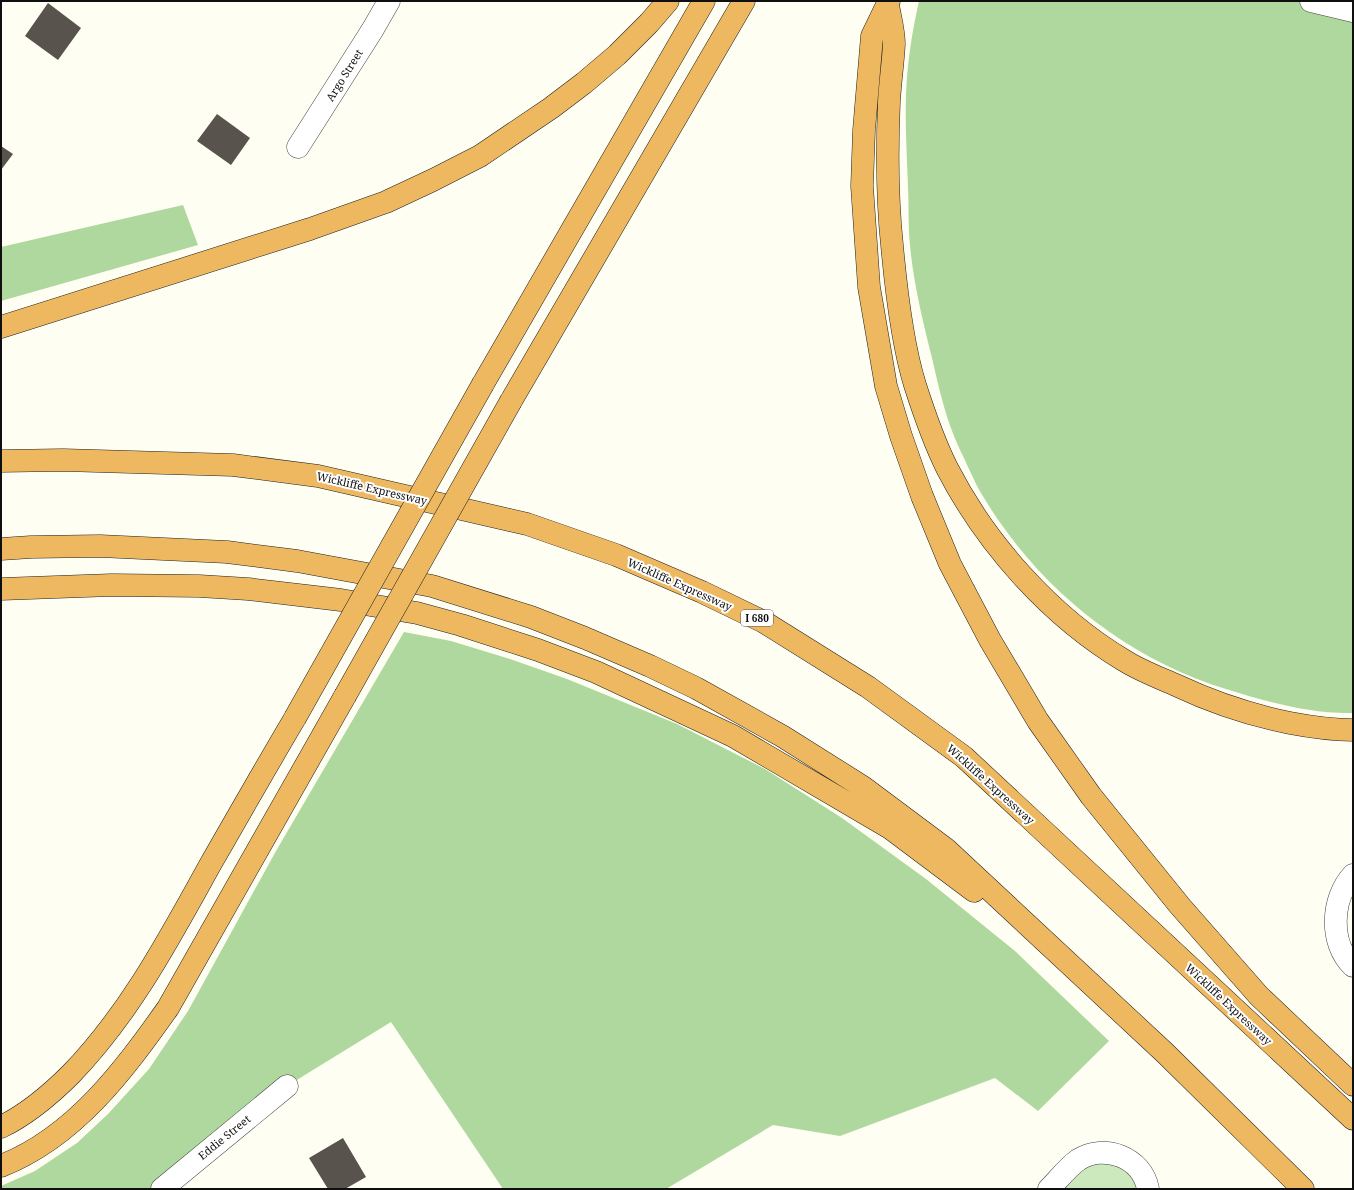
<svg xmlns="http://www.w3.org/2000/svg" width="1354" height="1190" viewBox="0 0 1354 1190" font-family="'Noto Serif',serif">
  <style>
    .green { fill: #cce8bd }
    .forest { fill: #aed89d }
    .building { fill: #58534c }
    .lines { fill: none; stroke-linecap: round; stroke-linejoin: round }
    .minor-casing { stroke: #424242; stroke-width: 23 }
    .tertiary-casing { stroke: #424242; stroke-width: 23 }
    .motorway-casing { stroke: #202020; stroke-width: 23 }
    .minor { stroke: #fff; stroke-width: 22 }
    .tertiary { stroke: #fff; stroke-width: 22 }
    .motorway { stroke: #eeb861; stroke-width: 22 }
    .motorway-bridge-casing { stroke: #202020; stroke-width: 23; stroke-linecap: butt }
    .motorway-bridge { stroke: #eeb861; stroke-width: 22 }
    .labels { text-anchor: middle; dominant-baseline: central; stroke-width: 4; stroke-linejoin: round; paint-order: stroke }
    .shield { fill: #fff; stroke: #575757; stroke-width: 1 }
    .shield-label { font-size: 10px; font-weight: bold; fill: #0f0f0f }
    .street-label { font-size: 11px; fill: #0f0f0f; stroke: #fff }
  </style>
  <rect width="100%" height="100%" fill="#fefef3"/>
  <path class="green" d="M1103,1152l45,37h-99z"/>
  <path class="forest" d="M919,1h392l42,10v702c-43,1 -86,-11 -127,-24 -103,-32 -190,-103 -245,-196 -5,-8 -9,-18 -13,-26 -4,-10 -10,-20 -14,-31 -10,-25 -16,-52 -22,-78 -9,-36 -19,-77 -22,-113 -2,-19 -1,-39 -2,-58 -1,-30 -3,-61 -2,-91 1,-32 6,-64 13,-95z
    M183,205l15,40 -197,56v-54z
    M404,632l47,9 59,18 57,20 110,45 88,45 77,49 84,61 89,72 94,90 -71,70 -43,-33 -155,58 -67,-11 -107,64h-163l-112,-167 -104,64 -125,103h-161v-3l34,-15 42,-28 31,-29 41,-45 39,-58 88,-160z"/>
  <path class="building" d="M48,3l33,25 -23,32 -33,-24z
    M217,114l33,24 -19,27 -34,-24z
    M1,146l12,8 -12,16z
    M343,1138l23,39 -21,12h-17l-19,-31z"/>
  <g class="lines">
    <g class="minor-casing">
      <path id="minor" d="M298,147l75,-118 16,-28
        M1353,875c-22,24 -24,68 0,91
        M162,1189l125,-103
        M1049,1189c9,-9 18,-21 29,-29 26,-17 64,-3 70,29"/>
    </g>
    <g class="tertiary-casing">
      <path id="tertiary" d="M1311,1l42,10"/>
    </g>
    <g class="motorway-casing">
      <path id="motorway" d="M889,1l-17,35 -8,94 -2,56 7,101 17,99 15,50 21,60 28,68 40,76 48,81 53,75 89,110 79,90 94,89
        M888,5c2,12 6,26 6,39 -1,19 -4,39 -5,58 -2,47 -2,96 3,143 4,44 10,98 23,140 9,28 19,57 32,83 39,76 104,149 178,193 16,10 35,17 53,25 36,17 73,29 112,37 21,4 42,7 63,7
        M1,327l309,-98 76,-27 47,-22 47,-24 71,-48 33,-25 33,-28 32,-32 19,-22
        M483,384l221,-383
        M511,401l233,-400
        M1,461l62,-1 170,5 85,11 209,48 89,31 86,37 62,30 104,65 96,70 389,362
        M1,549l30,-2 69,-1 127,6 70,9 135,25 99,31 54,21 65,28 46,22 86,48 81,51 83,62 219,204 138,136
        M1,589l111,-4 87,1 49,3 93,11 76,13 44,12 77,25 58,22 137,64 157,92 84,63
        M1,1127c27,-13 49,-32 70,-53 59,-61 98,-135 139,-209 28,-49 56,-98 85,-147
        M1,1166c74,-29 123,-96 167,-158l177,-312"/>
    </g>
    <use href="#minor" class="minor"/>
    <use href="#tertiary" class="tertiary"/>
    <use href="#motorway" class="motorway"/>
    <g class="motorway-bridge-casing">
      <path id="motorway-bridge" d="M345,696l166,-295
        M295,718l188,-334"/>
    </g>
    <use href="#motorway-bridge" class="motorway-bridge"/>
  </g>
  <g class="labels">
    <rect class="shield" x="741" y="610" width="32" height="16" rx="3"/>
    <g class="shield-label">
      <text x="757" y="618">I 680</text>
    </g>
    <g class="street-label">
      <text transform="translate(344 75) rotate(-58)">Argo Street</text>
      <text transform="translate(372 488) rotate(13)">Wickliffe Expressway</text>
      <text transform="translate(680 584) rotate(24)">Wickliffe Expressway</text>
      <text transform="translate(991 784) rotate(42)">Wickliffe Expressway</text>
      <text transform="translate(1229 1004) rotate(43)">Wickliffe Expressway</text>
      <text transform="translate(224 1137) rotate(-39)">Eddie Street</text>
    </g>
  </g>
  <rect width="1354" height="1190" fill="none" stroke="#0f0f0f" stroke-width="4"/>
</svg>
